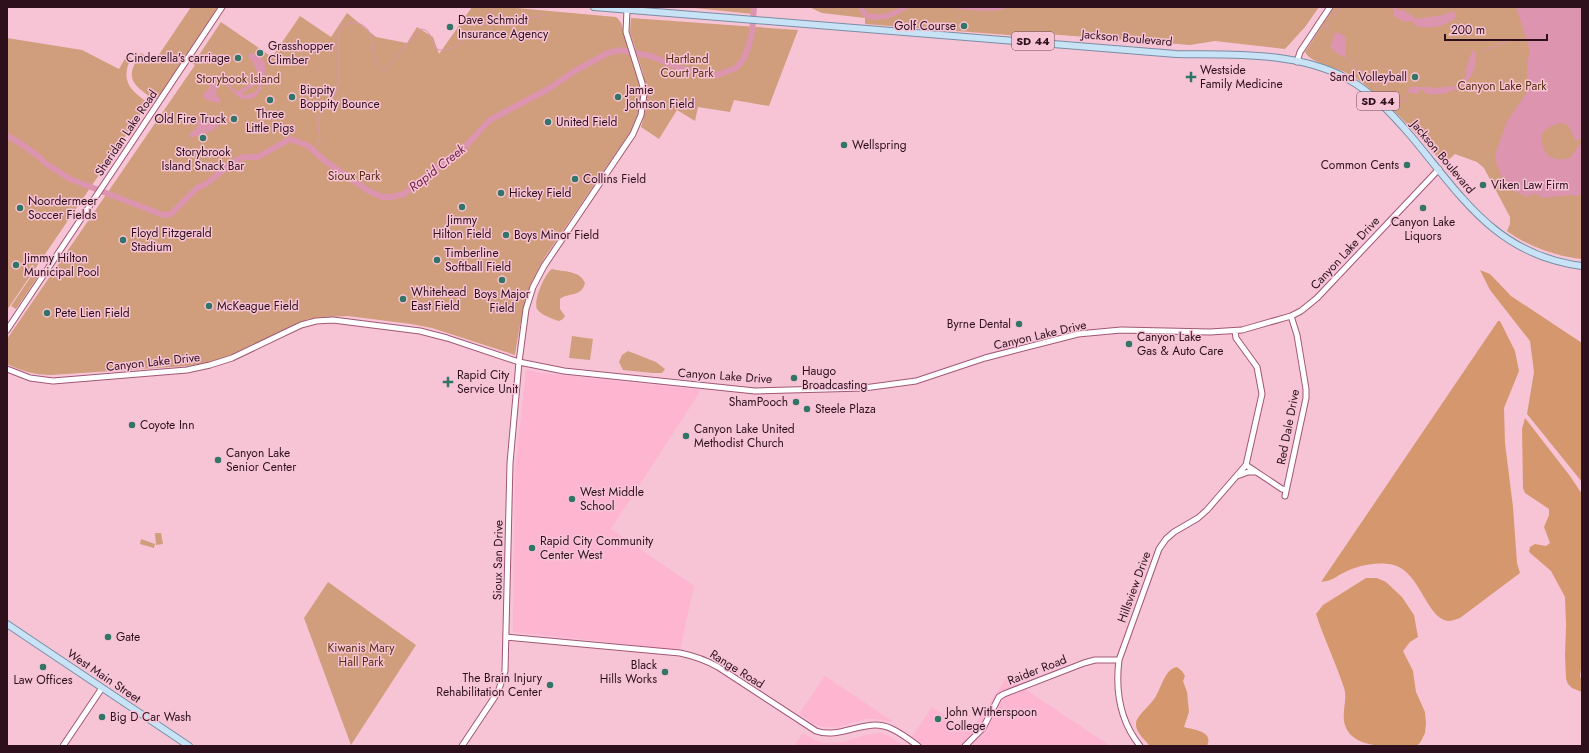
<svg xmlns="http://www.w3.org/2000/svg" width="1589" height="753" viewBox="0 0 1589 753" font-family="Jost,sans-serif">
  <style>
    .built { fill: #feb5d0 }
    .green { fill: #d09e7c }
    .forest { fill: #d5986e }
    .water { fill: #dc94af; fill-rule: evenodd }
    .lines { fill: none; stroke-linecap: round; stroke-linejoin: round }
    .stream { stroke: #dc94af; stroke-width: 1 }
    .river { stroke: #dc94af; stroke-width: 6 }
    .tertiary-casing { stroke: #a15775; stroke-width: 7 }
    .primary-casing { stroke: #798da4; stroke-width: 8 }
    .tertiary { stroke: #fff; stroke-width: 5 }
    .primary { stroke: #c7e3f5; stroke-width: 6 }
    .poi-dot { fill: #327465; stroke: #f7c4d6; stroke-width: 1.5 }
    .labels { text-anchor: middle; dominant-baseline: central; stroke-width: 3; stroke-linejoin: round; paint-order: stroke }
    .shield { fill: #f7c4d6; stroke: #6a4654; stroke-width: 1 }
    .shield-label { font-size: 11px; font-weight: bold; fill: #2d101c }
    .poi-label { font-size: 12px; fill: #2d101c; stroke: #f7c4d6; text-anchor: start }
    .street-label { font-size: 12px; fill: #2d101c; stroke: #f7c4d6 }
    .park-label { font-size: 12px; fill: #572f0f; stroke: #f7c4d6 }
    .water-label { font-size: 13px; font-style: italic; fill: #701d44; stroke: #f7c4d6 }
  </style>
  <rect width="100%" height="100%" fill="#f7c4d6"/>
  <path class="built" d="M526,370l16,3 159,17 -90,139 83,57 -14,64 -167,-18 2,-163z
    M825,676l67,45 -1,1 -17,-3h-9l-29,9 -17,-2 -7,-3 -13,-9z
    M1007,677l103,69h-192l-8,-6 22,-33 38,25z
    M803,733l10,6 11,4 20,-1 20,-7 17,-2 10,4 13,9h-110z"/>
  <path class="green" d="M191,7h27l-61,92h-4c-21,-15 -29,-21 -12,-46l13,9z
    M472,7h33l111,10c8,6 7,16 10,25 10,31 22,54 7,86l-88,129c-19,33 -24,61 -30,98l-83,-27 -21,-4 -63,-8 -24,1 -16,2 -82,38 -20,6 -19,3 -136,9c-17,0 -29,-4 -44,-11v-25l188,-274 -2,-1 28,-42 51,35 28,-41 31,21 16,-24 29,24 31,6 10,-16 16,10 6,17z
    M685,7h69l-1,7z
    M809,7h510l-14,20 -20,22 -70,-8 -25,4 -143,-11 -1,4 -181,-14v-6l-43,-5z
    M1334,7h248v252c-27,-3 -53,-12 -75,-28l3,-7v-7l-26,-49 -7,-6 -22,-8 -11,10c-29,-31 -56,-64 -91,-88 -13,-8 -42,-12 -48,-24z
    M631,18l167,12 -29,76 -35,-6 -4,12 -32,-5 -3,14 -18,-11 -18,29 -18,-12 6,-23 -1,-13 -3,-18 -13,-41z
    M7,38l75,12 37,19 8,-14 4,3c-11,23 -1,32 17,45l-141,207z
    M36,269l5,3 -25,37 -5,-3z
    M552,269c11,3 28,1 33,14 -4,15 -17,9 -25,16v10l5,7 -2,3 -4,2c-6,-2 -18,-6 -22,-12 -4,-8 8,-36 15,-40z
    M572,336l21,3 -3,21 -21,-2z
    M628,351l28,11 9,7 -3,4h-9l-30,-3 -4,-8 3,-7z
    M155,533h6l2,11 -7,1z
    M141,539l14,5 -1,4 -14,-4z
    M328,582l88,63 -65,100 -47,-127z"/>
  <path class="forest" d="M1480,270l10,4 21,22 71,47v139l-55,-68 7,-42 -4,-31 -40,-51z
    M1498,321h2l15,30 4,20 -15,37 1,35 8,64 4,56 3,10 -60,45c-4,1 -8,3 -12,3 -22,-3 -27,-48 -54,-56 -16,-4 -36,0 -51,8 -10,5 -8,7 -22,9z
    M1525,418l45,58 12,18v169l-2,13 2,5v11l-10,-4 -4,-4 -2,-5 -1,-24 1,-30 -1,-28 -14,-26 -22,-19 1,-5 5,-3 11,2 4,-3 -6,-16 5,-12v-6l-24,-16 -2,-5 -1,-59z
    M1366,578h11l9,4 16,15 12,18 4,22 -8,5 -7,9 10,20 3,21 9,20 1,11 -1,10 -5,10 -4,3c-21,0 -63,5 -71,-21 -4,-12 3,-26 -1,-37 -8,-25 -20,-49 -28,-74l7,-9z
    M1177,667l5,4 3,5 -2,5 4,11 2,20 -5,15c10,3 30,4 23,19h-57c-5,-6 -15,-14 -14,-23 1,-8 16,-19 20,-27 6,-10 9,-27 21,-29z"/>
  <path class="water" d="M858,7h5l5,6c21,5 24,-6 41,-6 -9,9 -35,19 -47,8 -1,-1 -3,-6 -4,-8z
    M949,7h60c-12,7 -47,3 -60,0z
    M1390,7h5l1,2 9,2 11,8 27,-4 9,-4 4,4v2c-9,10 -29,13 -42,8l-1,-4 -9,1 -10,-6v-6z
    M1516,7h66v131l-6,3 -7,-14 -5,-4c-10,1 -17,4 -23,12 1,19 10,28 29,23l12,-17v53l-6,2 -5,-1 -30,3 -3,-4h-6l-4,3 -12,-5 -10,-11 1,-2 -2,-2 -3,1 -7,-18 1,-8 11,-31 20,-29v-29l3,-12z
    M1335,33h4l6,3c3,8 -1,15 2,22l-11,-5 -6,-6z
    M1474,50c3,5 2,10 1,16 -4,20 -31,33 -50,27l-3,-4 -2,1 -2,4 -11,-2 3,-5h17l7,1 24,-2 8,-10 -1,-7c5,-6 3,-13 9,-19z
    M252,53l5,2 8,7c1,14 -2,41 -22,37 -7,-2 -12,-10 -17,-14 -2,-2 -6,-2 -8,-3l5,-3c6,3 7,9 14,12 21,-10 26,-16 11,-35l1,-2zM257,84l2,3 -4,5 -9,3 -4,-1 3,-3z
    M210,84h4l3,2 -1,8 5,7 -2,2 -12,-3 -3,-2v-6l4,-1z
    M206,116l12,4c1,10 -8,13 -16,13l-3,3 -9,1 -1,-3 7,-5 2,-7 5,-5z"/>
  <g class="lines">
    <path class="stream" d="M1333,17l7,-10
      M481,25l65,-10
      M480,26l14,-19
      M1329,30l-4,-1 4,-6
      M1332,32l3,2
      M1483,51l25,-10
      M1347,58l15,13 19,19 12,9 11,3 4,-9
      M312,149l4,-4 4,-6 -2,-13v-10l14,-14 7,-20v-48l3,-8c5,-3 10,-4 15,-3 20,5 12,25 19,39 3,4 3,7 8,9l36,-42c11,0 11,10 15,19 10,7 29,-6 36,-14"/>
    <path class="river" d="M7,136l13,7 18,13 7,7 25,16 93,36 8,-1 26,-26 9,-4 26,-21 11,-6h15l32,-18 17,6 18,16 42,29 15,7h9l13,-3 41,-33 14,-8 31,-33 60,-32 23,-16 35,-19 13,-3 30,6 31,13 35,6 19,-7 7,-8 5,-12 4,-15 2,-26"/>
    <g class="tertiary-casing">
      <path id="tertiary" d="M1297,62l3,-10 30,-45
        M7,330l215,-323
        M7,369l23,9 23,3 134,-11 23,-5 22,-7 69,-33 15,-4 17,-1 87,11 27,7 72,24 45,9 191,20 109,-3 52,-7 69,-23 93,-24 43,-4 89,2 32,-2 49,-14 10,-5 16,-13 122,-129
        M1246,465l36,24 4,1
        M1237,476l11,-4h7
        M1285,496l21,-98v-9l-9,-54 -6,-19
        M506,637l174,16c14,3 26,7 38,14l98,64c26,9 50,-15 76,-2 9,4 18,11 26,17
        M63,746l39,-58
        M462,746l36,-54 7,-21 5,-208 9,-101 7,-53 7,-22 11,-21 89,-132 8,-19 3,-21 -2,-11 -16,-51 1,-22
        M965,746l18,-18 16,-31 5,-3 80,-31 11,-3h24
        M1140,746c-20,-25 -25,-54 -21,-86l40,-111 7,-10 8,-7 24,-14 9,-8 39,-45 16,-71 -5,-27 -21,-29 -1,-7"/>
    </g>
    <g class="primary-casing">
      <path id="primary" d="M594,7l582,47c57,1 119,-3 170,24 26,14 46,36 65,58 51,61 85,119 171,130
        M7,624l182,122"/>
    </g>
    <use href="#tertiary" class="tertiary"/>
    <use href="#primary" class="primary"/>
  </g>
  <g class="poi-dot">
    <circle cx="964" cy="26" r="4"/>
    <circle cx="450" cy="27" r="4"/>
    <circle cx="260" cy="53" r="4"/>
    <circle cx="238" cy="58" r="4"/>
    <path d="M1189 71h4v4h4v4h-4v4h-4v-4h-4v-4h4z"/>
    <circle cx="1415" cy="77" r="4"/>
    <circle cx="292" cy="97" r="4"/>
    <circle cx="618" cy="97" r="4"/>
    <circle cx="270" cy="100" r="4"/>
    <circle cx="234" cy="119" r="4"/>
    <circle cx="548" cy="122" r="4"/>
    <circle cx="203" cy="138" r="4"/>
    <circle cx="844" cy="145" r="4"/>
    <circle cx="1407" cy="165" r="4"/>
    <circle cx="575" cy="179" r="4"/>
    <circle cx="1483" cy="185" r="4"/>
    <circle cx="501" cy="193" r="4"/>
    <circle cx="462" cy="207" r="4"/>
    <circle cx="20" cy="208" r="4"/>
    <circle cx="1423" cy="208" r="4"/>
    <circle cx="506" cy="235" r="4"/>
    <circle cx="123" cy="240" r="4"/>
    <circle cx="437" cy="260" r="4"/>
    <circle cx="16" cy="265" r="4"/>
    <circle cx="502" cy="280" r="4"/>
    <circle cx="403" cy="299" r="4"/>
    <circle cx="209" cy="306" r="4"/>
    <circle cx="47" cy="313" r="4"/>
    <circle cx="1019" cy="324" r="4"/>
    <circle cx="1129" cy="344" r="4"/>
    <circle cx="794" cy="378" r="4"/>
    <path d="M446 376h4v4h4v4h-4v4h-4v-4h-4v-4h4z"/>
    <circle cx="796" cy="402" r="4"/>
    <circle cx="807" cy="409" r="4"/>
    <circle cx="132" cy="425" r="4"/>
    <circle cx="686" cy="436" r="4"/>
    <circle cx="218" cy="460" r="4"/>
    <circle cx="572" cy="499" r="4"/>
    <circle cx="532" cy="548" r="4"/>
    <circle cx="108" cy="637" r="4"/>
    <circle cx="43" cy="667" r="4"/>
    <circle cx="665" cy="672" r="4"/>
    <circle cx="550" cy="685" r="4"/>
    <circle cx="102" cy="717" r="4"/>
    <circle cx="938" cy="719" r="4"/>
  </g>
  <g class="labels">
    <g class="shield">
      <rect x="1012" y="32" width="42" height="18" rx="3"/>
      <rect x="1357" y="92" width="42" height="18" rx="3"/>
    </g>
    <g class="shield-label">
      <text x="1033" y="41">SD 44</text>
      <text x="1378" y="101">SD 44</text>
    </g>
    <g class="poi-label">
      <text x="458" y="20">Dave Schmidt<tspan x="458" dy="14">Insurance Agency</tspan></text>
      <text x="956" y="26" text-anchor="end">Golf Course</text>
      <text x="268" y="46">Grasshopper<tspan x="268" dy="14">Climber</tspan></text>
      <text x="230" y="58" text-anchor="end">Cinderella's carriage</text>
      <text x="1200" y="70">Westside<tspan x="1200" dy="14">Family Medicine</tspan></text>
      <text x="1407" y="77" text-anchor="end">Sand Volleyball</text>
      <text x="300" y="90">Bippity<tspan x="300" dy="14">Boppity Bounce</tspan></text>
      <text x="626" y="90">Jamie<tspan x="626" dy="14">Johnson Field</tspan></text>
      <text x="270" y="114" text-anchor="middle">Three<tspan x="270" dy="14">Little Pigs</tspan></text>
      <text x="226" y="119" text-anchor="end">Old Fire Truck</text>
      <text x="556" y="122">United Field</text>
      <text x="852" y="145">Wellspring</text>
      <text x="203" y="152" text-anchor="middle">Storybrook<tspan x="203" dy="14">Island Snack Bar</tspan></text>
      <text x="1399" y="165" text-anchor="end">Common Cents</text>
      <text x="583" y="179">Collins Field</text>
      <text x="1491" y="185">Viken Law Firm</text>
      <text x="509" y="193">Hickey Field</text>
      <text x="28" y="201">Noordermeer<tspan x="28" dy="14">Soccer Fields</tspan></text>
      <text x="462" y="220" text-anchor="middle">Jimmy<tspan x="462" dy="14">Hilton Field</tspan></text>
      <text x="1423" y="222" text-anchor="middle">Canyon Lake<tspan x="1423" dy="14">Liquors</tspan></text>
      <text x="131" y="233">Floyd Fitzgerald<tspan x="131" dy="14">Stadium</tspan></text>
      <text x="514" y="235">Boys Minor Field</text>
      <text x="445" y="253">Timberline<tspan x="445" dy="14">Softball Field</tspan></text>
      <text x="24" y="258">Jimmy Hilton<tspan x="24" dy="14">Municipal Pool</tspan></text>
      <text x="411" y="292">Whitehead<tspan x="411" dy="14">East Field</tspan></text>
      <text x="502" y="294" text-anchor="middle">Boys Major<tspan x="502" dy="14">Field</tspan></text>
      <text x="217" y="306">McKeague Field</text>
      <text x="55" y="313">Pete Lien Field</text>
      <text x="1011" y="324" text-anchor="end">Byrne Dental</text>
      <text x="1137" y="337">Canyon Lake<tspan x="1137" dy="14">Gas &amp; Auto Care</tspan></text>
      <text x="802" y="371">Haugo<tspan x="802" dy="14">Broadcasting</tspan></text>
      <text x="457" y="375">Rapid City<tspan x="457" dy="14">Service Unit</tspan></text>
      <text x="788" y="402" text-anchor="end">ShamPooch</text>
      <text x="815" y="409">Steele Plaza</text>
      <text x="140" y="425">Coyote Inn</text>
      <text x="694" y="429">Canyon Lake United<tspan x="694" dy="14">Methodist Church</tspan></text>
      <text x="226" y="453">Canyon Lake<tspan x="226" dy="14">Senior Center</tspan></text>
      <text x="580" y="492">West Middle<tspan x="580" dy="14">School</tspan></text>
      <text x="540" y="541">Rapid City Community<tspan x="540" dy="14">Center West</tspan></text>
      <text x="116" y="637">Gate</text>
      <text x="657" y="665" text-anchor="end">Black<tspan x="657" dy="14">Hills Works</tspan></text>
      <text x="542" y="678" text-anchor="end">The Brain Injury<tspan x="542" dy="14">Rehabilitation Center</tspan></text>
      <text x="43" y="680" text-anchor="middle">Law Offices</text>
      <text x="946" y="712">John Witherspoon<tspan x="946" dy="14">College</tspan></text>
      <text x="110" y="717">Big D Car Wash</text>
    </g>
    <g class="street-label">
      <text transform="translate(1127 38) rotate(5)">Jackson Boulevard</text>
      <text transform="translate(126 133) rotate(-56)">Sheridan Lake Road</text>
      <text transform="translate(1443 157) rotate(50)">Jackson Boulevard</text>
      <text transform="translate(1345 253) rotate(-47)">Canyon Lake Drive</text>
      <text transform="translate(1040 335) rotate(-13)">Canyon Lake Drive</text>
      <text transform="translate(153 362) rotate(-6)">Canyon Lake Drive</text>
      <text transform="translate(725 376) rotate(4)">Canyon Lake Drive</text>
      <text transform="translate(1288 427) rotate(-79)">Red Dale Drive</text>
      <text transform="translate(498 560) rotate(-89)">Sioux San Drive</text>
      <text transform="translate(1134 587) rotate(-70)">Hillsview Drive</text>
      <text transform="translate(737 669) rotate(32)">Range Road</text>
      <text transform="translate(1037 670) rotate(-21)">Raider Road</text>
      <text transform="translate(104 676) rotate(34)">West Main Street</text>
    </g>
    <g class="park-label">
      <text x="687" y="59">Hartland<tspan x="687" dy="14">Court Park</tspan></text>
      <text x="238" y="79">Storybook Island</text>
      <text x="1502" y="86">Canyon Lake Park</text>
      <text x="354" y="176">Sioux Park</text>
      <text x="361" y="648">Kiwanis Mary<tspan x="361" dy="14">Hall Park</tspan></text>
    </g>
    <g class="water-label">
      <text transform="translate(437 168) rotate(-38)">Rapid Creek</text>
    </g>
  </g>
  <rect width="1589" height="753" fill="none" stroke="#2d101c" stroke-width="16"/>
  <path d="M1445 34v6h102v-6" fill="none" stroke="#2d101c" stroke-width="2"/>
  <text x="1451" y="34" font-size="12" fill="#2d101c" stroke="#f7c4d6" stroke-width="3" paint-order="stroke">200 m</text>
</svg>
